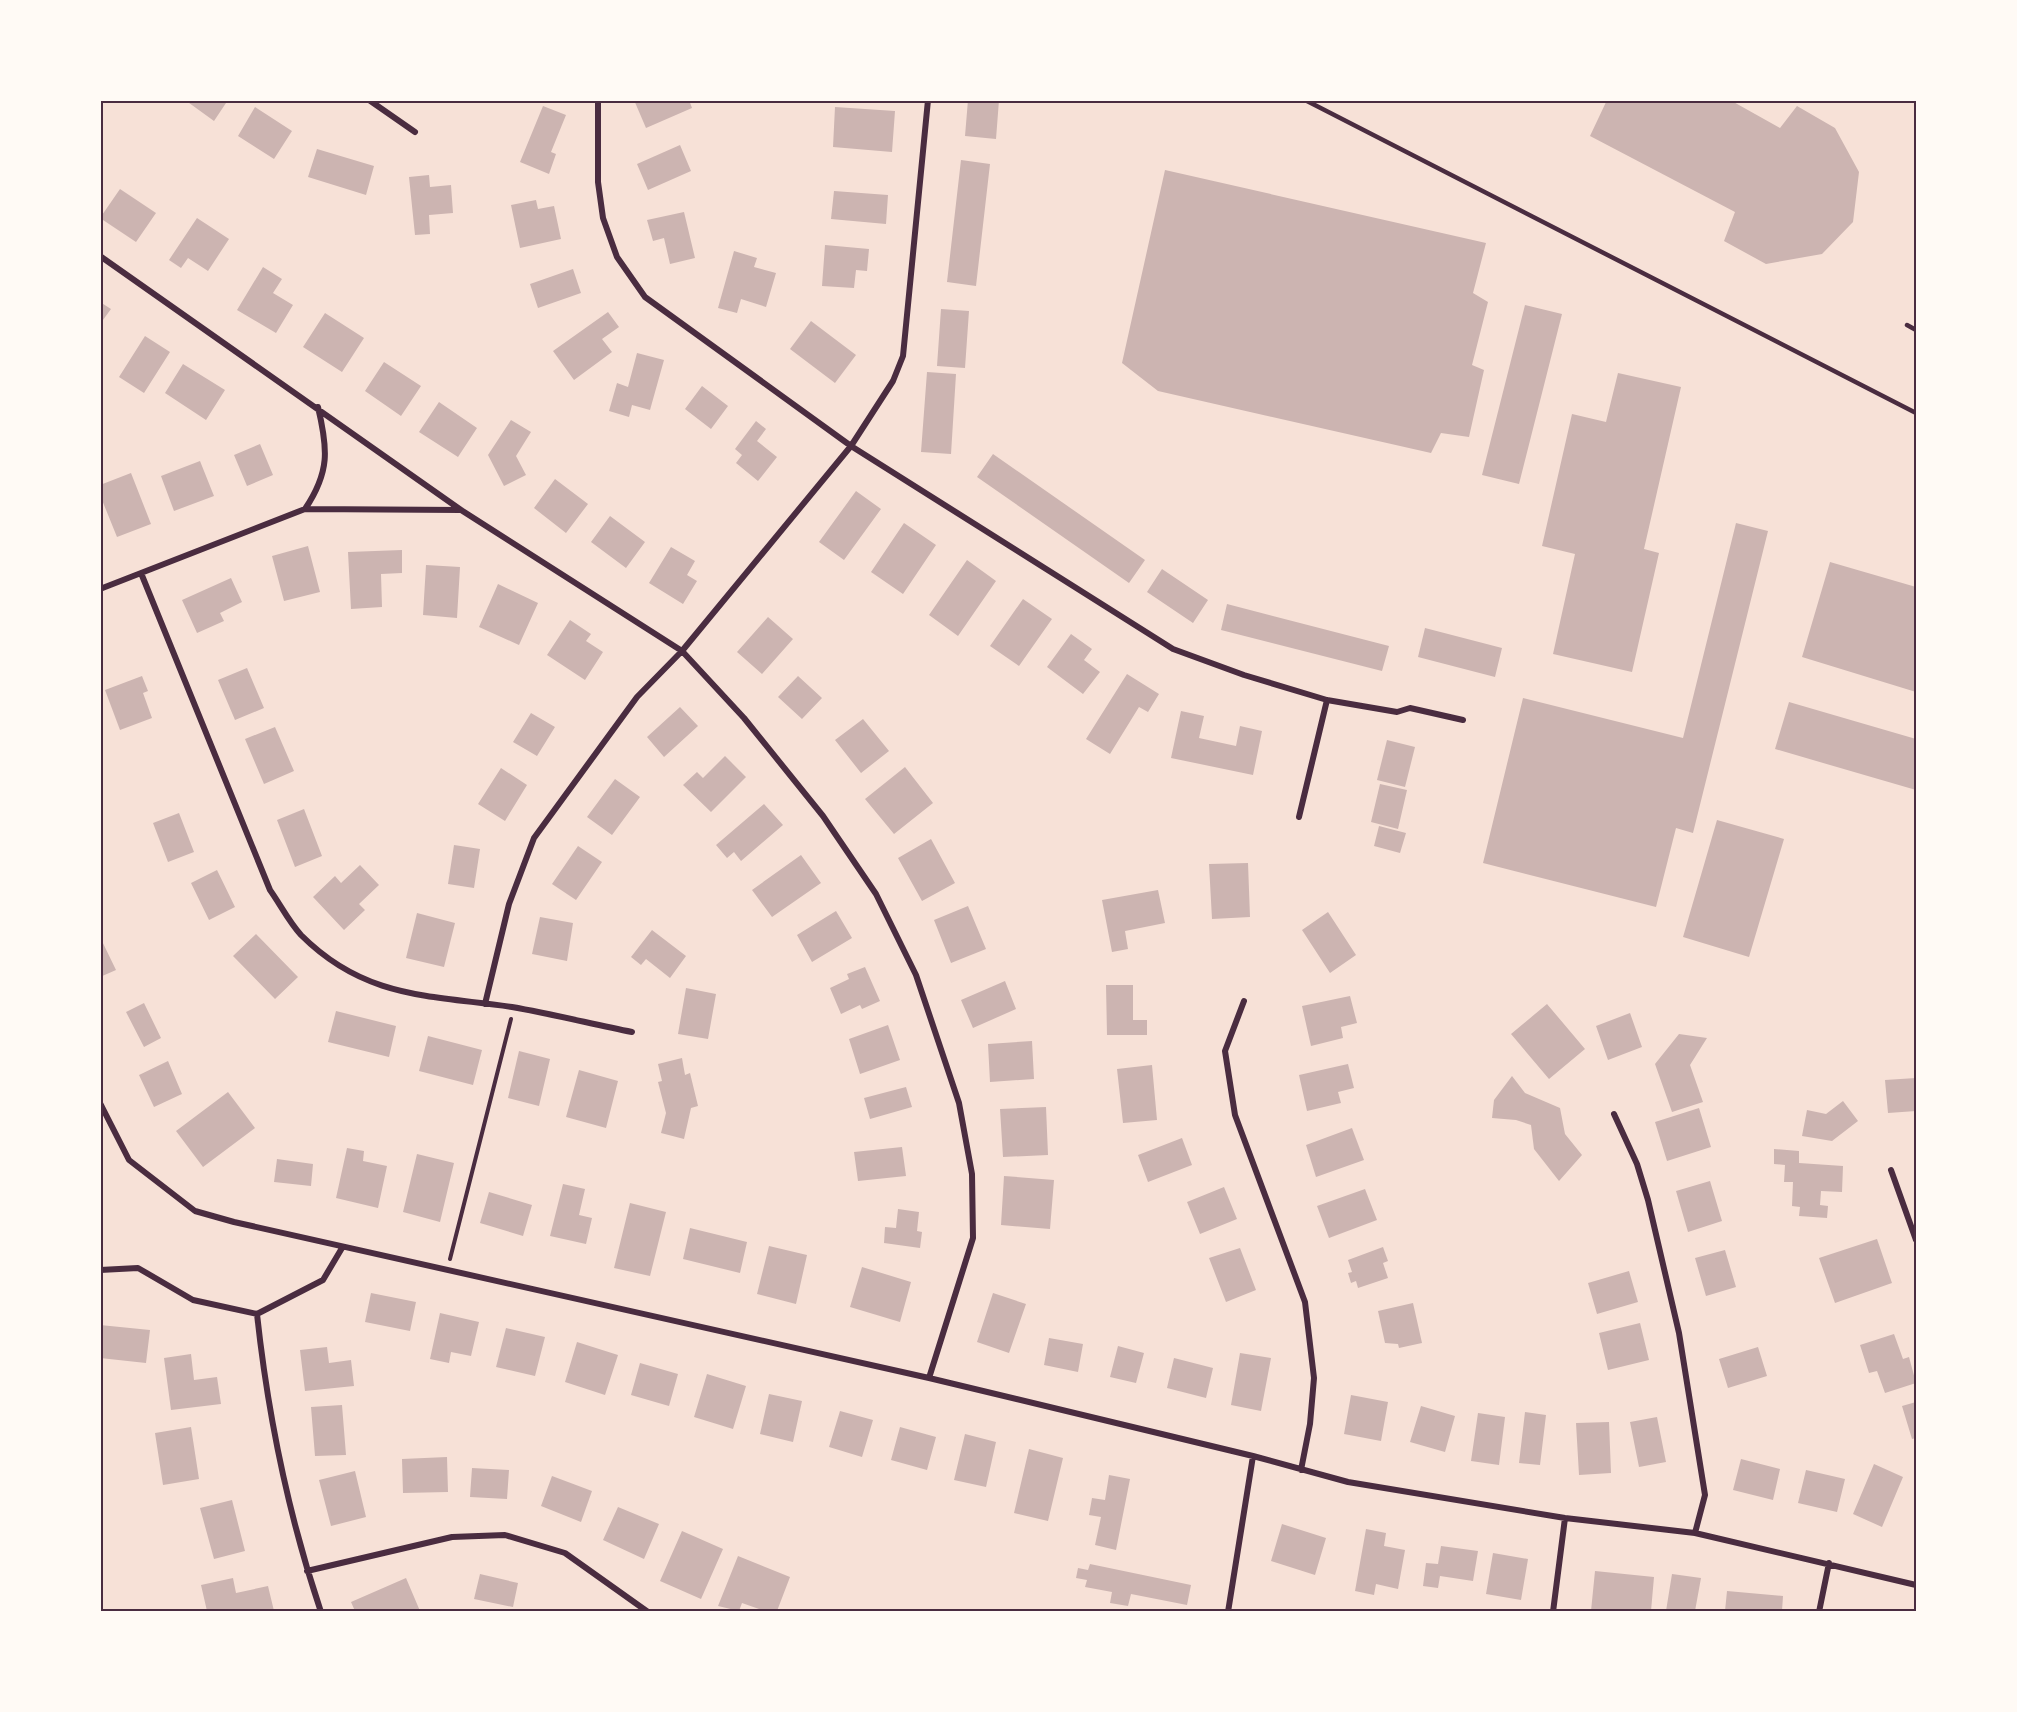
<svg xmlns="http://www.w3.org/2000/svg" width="2017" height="1712" viewBox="0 0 2017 1712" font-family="Roboto,sans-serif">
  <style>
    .building { fill: #ccb4b1 }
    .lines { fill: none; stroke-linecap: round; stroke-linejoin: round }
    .path { stroke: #4a2c40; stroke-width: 4 }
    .service { stroke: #4a2c40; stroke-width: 4.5 }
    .minor { stroke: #4a2c40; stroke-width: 6 }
    .neatline { fill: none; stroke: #4a2c40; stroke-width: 2 }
  </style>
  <rect width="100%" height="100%" fill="#f7e1d7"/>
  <path class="building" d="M185,100h43l-14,21z
    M634,100h55l3,8 -46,20z
    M968,100h31l-3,39 -31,-3z
    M1607,100h123l50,28 17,-22 38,22 24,44 -6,50 -31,32 -56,10 -42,-23 11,-29 -145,-76z
    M543,106l23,9 -15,37 5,2 -7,20 -29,-12z
    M255,107l37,24 -18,28 -36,-23z
    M835,107l60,4 -3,41 -59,-5z
    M680,145l11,26 -43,19 -11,-26z
    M317,149l57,17 -8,29 -58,-18z
    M961,160l29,4 -14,122 -29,-4z
    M1165,170l321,73 -13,50 15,9 -16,63 12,5 -15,67 -28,-4 -10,20 -273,-62 -36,-28z
    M429,175l1,12 21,-2 2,28 -24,2 1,19 -15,1 -6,-58z
    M120,189l36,24 -20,29 -36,-24z
    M834,191l54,4 -2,29 -55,-5z
    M536,200l2,9 16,-3 7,33 -41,9 -9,-43z
    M684,212l11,46 -25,6 -6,-26 -11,3 -6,-21z
    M197,218l32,21 -21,32 -20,-13 -7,10 -12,-8z
    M825,245l44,4 -2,22 -11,-1 -2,18 -32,-2z
    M734,251l23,7 -3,9 22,6 -10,34 -25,-8 -4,14 -19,-5z
    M263,267l19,12 -9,14 20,12 -17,28 -39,-23z
    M573,269l8,24 -43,15 -8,-24z
    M100,302l11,7 -11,15z
    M1525,305l37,9 -43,170 -37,-9z
    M941,309l28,2 -4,57 -28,-2z
    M608,312l11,15 -17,12 10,13 -38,28 -21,-29z
    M325,313l39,25 -22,34 -39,-25z
    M811,321l45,34 -21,28 -45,-34z
    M145,336l25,16 -26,41 -25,-16z
    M637,353l27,7 -14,50 -18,-5 -3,12 -20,-6 8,-28 11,4z
    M384,362l37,24 -20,30 -36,-25z
    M183,364l42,26 -19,30 -41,-27z
    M927,372l29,2 -5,80 -30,-2z
    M1618,373l63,14 -37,162 15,4 -27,119 -79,-18 22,-100 -33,-8 30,-132 34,8z
    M702,386l26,20 -17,23 -26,-20z
    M439,402l38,26 -19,29 -39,-25z
    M511,420l20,12 -15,24 10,19 -22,11 -16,-31z
    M756,421l10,8 -9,12 20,16 -19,24 -22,-18 6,-8 -7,-6z
    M260,444l13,31 -26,11 -13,-31z
    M993,454l152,106 -16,23 -152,-106z
    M200,461l14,35 -40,15 -13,-35z
    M131,473l20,51 -34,13 -17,-42v-10z
    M555,479l33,25 -22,29 -32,-25z
    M856,491l25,18 -37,51 -25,-18z
    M610,516l35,26 -19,26 -35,-26z
    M904,523l32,22 -33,49 -32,-22z
    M1736,523l32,8 -75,302 -17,-5 -20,79 -173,-44 40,-165 160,40z
    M308,546l12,46 -36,9 -12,-45z
    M671,547l24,14 -8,14 10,6 -14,23 -34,-21z
    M402,550v23l-21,1 1,33 -31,2 -3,-57z
    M967,560l29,21 -38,55 -29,-21z
    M1830,562l86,25v105l-114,-35z
    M426,565l34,2 -3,51 -34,-3z
    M1162,569l46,31 -15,23 -46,-31z
    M231,578l11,24 -22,11 4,8 -27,12 -15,-33z
    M498,584l40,19 -19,42 -40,-18z
    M1023,599l29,20 -33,47 -29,-20z
    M1227,604l162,42 -7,25 -161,-41z
    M768,617l25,22 -31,35 -25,-22z
    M570,620l21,14 -5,7 17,11 -18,28 -38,-25z
    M1425,628l77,20 -7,29 -77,-20z
    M1071,634l21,15 -8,11 16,12 -17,22 -36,-27z
    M247,668l17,40 -29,12 -17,-40z
    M1127,674l32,20 -11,18 -9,-5 -29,47 -24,-15z
    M142,676l6,15 -5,2 9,25 -32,12 -15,-40z
    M798,676l24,22 -20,21 -24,-22z
    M1789,702l127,37v51l-141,-41z
    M680,707l18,19 -34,31 -17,-20z
    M1181,711l23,5 -5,22 37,8 4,-20 22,5 -9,44 -82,-17z
    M531,713l24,14 -18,29 -24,-14z
    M863,719l26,32 -28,22 -26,-33z
    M275,727l19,44 -30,13 -19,-45z
    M1387,740l28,7 -10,40 -28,-7z
    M725,756l21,21 -35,35 -28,-27 14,-13 6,6z
    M905,767l28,36 -39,31 -29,-35z
    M501,768l26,17 -22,36 -27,-17z
    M615,779l25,18 -28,38 -25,-18z
    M1380,784l27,6 -9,39 -27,-7z
    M764,804l19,21 -42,36 -7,-9 -7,6 -11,-13z
    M304,809l18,47 -27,11 -18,-47z
    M179,813l15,39 -26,10 -15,-39z
    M1717,820l67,19 -35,118 -66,-20z
    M1379,826l27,7 -6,20 -26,-7z
    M931,839l24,44 -33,18 -24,-43z
    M454,845l26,4 -6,39 -26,-4z
    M578,846l24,16 -26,38 -24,-16z
    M801,855l20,28 -49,34 -20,-27z
    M1248,863l2,54 -38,2 -3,-55z
    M360,865l19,20 -20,19 6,6 -21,20 -31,-33 22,-21 6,7z
    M217,870l18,37 -26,13 -18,-37z
    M1158,890l7,33 -40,8 3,18 -16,3 -10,-52z
    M968,906l18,43 -35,14 -17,-43z
    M836,911l16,27 -40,24 -15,-27z
    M1328,912l28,43 -26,18 -28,-43z
    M417,913l38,10 -11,44 -38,-9z
    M540,917l33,6 -6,38 -35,-7z
    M652,930l34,26 -16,22 -24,-19 -5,6 -10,-8z
    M256,934l42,43 -23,22 -42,-43z
    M100,937l16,33 -16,7z
    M865,967l15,34 -18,8 -2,-4 -19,9 -11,-26 19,-9 -2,-5z
    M1005,981l11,28 -43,19 -12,-28z
    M1106,985h27v35h14v15h-40z
    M686,988l30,6 -8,45 -30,-5z
    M1350,996l7,27 -16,4 2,11 -32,8 -9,-40z
    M144,1003l17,35 -17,9 -18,-35z
    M1547,1004l38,45 -36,30 -38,-45z
    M336,1011l60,15 -7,31 -61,-15z
    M1630,1013l12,34 -34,13 -12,-34z
    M888,1025l12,35 -40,14 -11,-35z
    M1679,1034l28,4 -17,27 13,37 -31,10 -17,-48z
    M428,1036l54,14 -9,35 -54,-14z
    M1032,1041l2,38 -44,3 -2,-38z
    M519,1051l31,8 -11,47 -31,-8z
    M682,1058l3,17 5,-2 8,33 -7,2 -7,31 -23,-6 5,-20 -8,-31 4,-1 -4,-17z
    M168,1061l14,33 -28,13 -15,-32z
    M1348,1064l6,24 -16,4 3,11 -34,8 -8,-36z
    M1152,1065l5,55 -34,3 -6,-54z
    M579,1070l39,11 -12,47 -40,-11z
    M1512,1076l13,17 35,15 5,26 17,21 -23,26 -25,-32 -3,-24 -15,-5 -24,-2 2,-18z
    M1916,1078v33l-28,2 -3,-33z
    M906,1087l6,20 -42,12 -6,-21z
    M228,1092l27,36 -52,39 -27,-36z
    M1843,1101l15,20 -26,20 -30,-5 5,-26 19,4z
    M1046,1107l2,48 -45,2 -3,-48z
    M1699,1108l12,39 -44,14 -12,-39z
    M1352,1128l12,32 -48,17 -10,-32z
    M1182,1138l10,27 -44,17 -10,-27z
    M902,1147l4,29 -48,5 -4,-29z
    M347,1148l17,3 -1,10 24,5 -9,42 -42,-10z
    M1774,1149l25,2v12l44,3 -1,26 -21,-1 -1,14 8,1 -1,12 -28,-2 1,-9 -8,-1 1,-24h-9l1,-17 -11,-1z
    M417,1154l37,9 -14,59 -37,-10z
    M277,1159l36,5 -2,22 -37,-4z
    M1004,1176l50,4 -4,49 -49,-4z
    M1710,1181l12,40 -34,11 -12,-41z
    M563,1184l22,5 -6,26 13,3 -6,26 -36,-8z
    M1224,1187l13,32 -37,15 -13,-32z
    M1365,1189l12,31 -48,18 -12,-32z
    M489,1192l43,13 -9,31 -43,-13z
    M630,1203l36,9 -16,64 -36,-8z
    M898,1209l21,3 -2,19 5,1 -2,16 -36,-5 1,-16 11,1z
    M690,1228l57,14 -7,31 -57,-14z
    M1877,1239l15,44 -57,20 -16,-45z
    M769,1246l38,9 -11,49 -39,-10z
    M1383,1247l5,14 -5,2 5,15 -30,10 -2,-7 -5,2 -3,-10 4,-1 -4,-12z
    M1240,1248l16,42 -30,12 -17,-44z
    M1725,1250l11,37 -30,9 -11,-38z
    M862,1267l49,15 -11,40 -50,-15z
    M1629,1271l9,31 -41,12 -9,-31z
    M371,1293l45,9 -6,29 -45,-9z
    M993,1293l33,11 -17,49 -32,-11z
    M1413,1303l9,40 -23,5 -1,-4 -13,-1 -7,-32z
    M440,1313l39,9 -8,34 -20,-4 -2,11 -19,-4z
    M1640,1323l9,37 -41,10 -9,-37z
    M100,1325l50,5 -4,33 -46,-5z
    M506,1328l39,9 -10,39 -39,-9z
    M1894,1334l9,25 6,-2 7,26 -31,10 -8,-22 -8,2 -9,-28z
    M1049,1338l34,6 -5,28 -34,-7z
    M577,1342l41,13 -13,40 -40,-13z
    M1118,1346l26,7 -8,30 -26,-6z
    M327,1347l2,16 22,-3 3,26 -49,5 -5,-41z
    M1758,1347l9,29 -39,12 -9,-29z
    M1240,1353l31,5 -10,53 -30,-6z
    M191,1354l3,26 23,-3 4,27 -50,6 -7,-52z
    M1174,1358l39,10 -7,30 -39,-10z
    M640,1363l38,11 -9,32 -38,-11z
    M707,1374l39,12 -13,43 -39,-12z
    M769,1394l33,7 -9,41 -33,-8z
    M1351,1395l37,7 -7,39 -37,-7z
    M1916,1402v36l-4,1 -10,-33z
    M342,1405l4,50 -31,1 -4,-49z
    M1421,1406l34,10 -10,36 -35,-10z
    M840,1411l33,9 -11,37 -33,-10z
    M1525,1412l21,3 -6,50 -21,-2z
    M1478,1413l27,4 -6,48 -28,-4z
    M1657,1417l9,45 -27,5 -9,-45z
    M1609,1422l2,51 -32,2 -3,-52z
    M191,1427l8,52 -36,6 -8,-52z
    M900,1427l36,10 -9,33 -36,-10z
    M965,1434l31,8 -10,45 -32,-7z
    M1029,1449l34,9 -15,63 -34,-8z
    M447,1457l1,35 -45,1 -1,-34z
    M1741,1459l39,10 -7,31 -40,-10z
    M1874,1464l29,13 -21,50 -29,-13z
    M472,1468l37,2 -2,29 -37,-2z
    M1806,1470l39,9 -8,33 -39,-9z
    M355,1471l11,46 -35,9 -12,-46z
    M1109,1475l21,4 -14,71 -21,-5 6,-28 -12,-2 3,-17 13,2z
    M552,1476l40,15 -11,31 -40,-16z
    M232,1500l13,51 -31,8 -14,-51z
    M618,1507l41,17 -15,35 -41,-19z
    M1282,1524l44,14 -11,37 -44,-14z
    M1366,1529l20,4 -2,13 21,4 -7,39 -22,-5 -2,11 -19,-4z
    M682,1531l41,18 -22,50 -41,-18z
    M1441,1546l37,5 -5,30 -33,-5 -2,12 -15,-2 3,-23 12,1z
    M1493,1553l35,6 -7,41 -35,-6z
    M738,1556l52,21 -13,34h-12l-23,-8 -3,8 -21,-5z
    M1090,1564l101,21 -4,20 -56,-11 -3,12 -18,-3 2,-11 -27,-5 2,-7 -11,-2 2,-10 10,2z
    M1595,1571l59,6 -3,34h-60z
    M480,1574l38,9 -5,24 -39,-8z
    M1672,1574l29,4 -6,33h-29z
    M233,1578l3,15 32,-7 6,25h-67l-6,-26z
    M406,1578l14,33h-65l-4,-9z
    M1727,1591l56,5 -1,15h-57z"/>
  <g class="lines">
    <path class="path" d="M450,1259l61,-240"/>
    <path class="service" d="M1305,100l611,313
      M1907,325l9,5"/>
    <path class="minor" d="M369,100l46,32
      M928,100l-25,256 -10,25 -42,65 322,203 71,26 83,25 70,12 13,-4 53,12
      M100,256l361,254 221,141 62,67 79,98 53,78 40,81 43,128 13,71 1,64 -44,140
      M305,509c25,-37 23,-60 13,-102
      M141,573l129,317c10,14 19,32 31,45 64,64 128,60 211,72 40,7 80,17 120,25
      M100,589l205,-80 156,1
      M1299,817l28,-117
      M1244,1001l-19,50 10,64 70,187 9,76 -4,46 -9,46
      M485,1004l24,-100 25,-66 103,-141 45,-46 169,-205 -206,-149 -28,-40 -14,-39 -5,-36v-82
      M100,1103l29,57 66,51 39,11 695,156 324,78 95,26 217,36 130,15 221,52
      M1614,1114l23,50 11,36 31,133 26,162 -10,38
      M1891,1170l25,70
      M100,1270l38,-2 55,32 64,14 66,-34 19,-32
      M257,1314c11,102 31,200 64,298
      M307,1571l145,-34 53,-2 60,18 83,59
      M1228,1612l25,-156
      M1553,1612l12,-94
      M1819,1612l10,-49"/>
  </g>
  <rect width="2017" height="1712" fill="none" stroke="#fffaf5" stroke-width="204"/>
  <rect x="102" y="102" width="1813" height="1508" class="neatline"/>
</svg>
